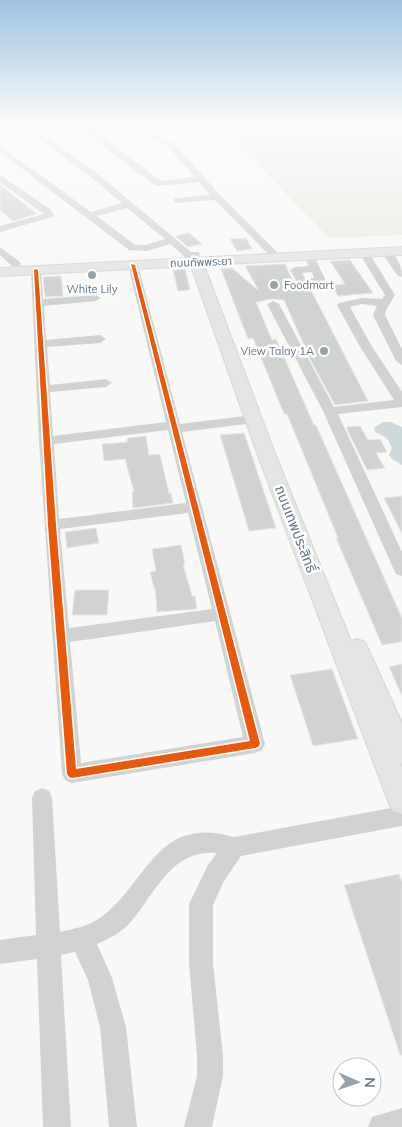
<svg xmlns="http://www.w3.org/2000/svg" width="402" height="1127" viewBox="0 0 402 1127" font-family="Mulish,'Noto Sans Thai',sans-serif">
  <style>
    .green { fill: #e8ebe5 }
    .water { fill: #cfd8da }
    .building { fill: #d1d3d3; stroke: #e7e7e6 }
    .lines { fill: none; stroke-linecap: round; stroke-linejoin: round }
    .major-casing { stroke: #d5d6d6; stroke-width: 2 }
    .minor { fill: #d1d3d3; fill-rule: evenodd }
    .major { fill: #e3e4e4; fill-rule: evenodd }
    .cycleway-casing { stroke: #fff; stroke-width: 3 }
    .cycleway { fill: #e8590c; fill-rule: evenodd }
    .poi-dot { fill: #96a3ab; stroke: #fff; stroke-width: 2 }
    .labels { text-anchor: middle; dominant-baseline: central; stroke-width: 5; stroke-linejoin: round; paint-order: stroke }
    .far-street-label { font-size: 11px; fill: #627582; stroke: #fff }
    .far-poi-label { font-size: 11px; fill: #627582; stroke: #fff; text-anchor: start }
    .street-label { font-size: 14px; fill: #627582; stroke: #fff }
  </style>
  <rect width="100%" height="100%" fill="#f8f8f7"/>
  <path class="green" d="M238,126h164v109l-73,3 -105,-108z"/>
  <path class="water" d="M383,422h7l12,5v38l-9,-5 -4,-5 3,-7 -5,-10 -12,-6 -1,-4z"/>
  <path class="building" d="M0,184l6,5 31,25 -24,7 -13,-11z
    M189,233l13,11 -14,3 -13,-11z
    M246,238l6,11 -15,2 -7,-12z
    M350,260l23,33 -35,3 -6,-11 13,-1 -15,-23z
    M285,264l12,25 13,-1 58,113 -33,4 -24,-44 -27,-61 -12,-1 -16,3 16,38 4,-1 38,86h2l86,193v24l-20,3 -46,-107h2l-51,-124h-3l-31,-76 -5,1 -27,-70 11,-1 27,23 -14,-25z
    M185,269l5,21 -12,1 -5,-21z
    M58,276h3l2,20 -18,1 -2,-20z
    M360,426l8,14 12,-1 7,13 -11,1 9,15 -18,2 -21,-43z
    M244,433l2,5 30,90 -27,3 -29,-96z
    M146,436l3,19 11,-1 9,39h2l2,10 -40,5 -1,-16h2l-9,-33 -21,2 -2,-17 25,-2v-4z
    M402,496v38l-18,-36z
    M96,528l3,15 -32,5 -2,-16z
    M181,545l4,19h-2l9,32h3l2,13 -40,3 -2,-24h-1l-4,-16 6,-1 -4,-22z
    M75,590h34l-2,25h-35z
    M402,664v32l-13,-29z
    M332,669l26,70 -45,7 -23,-71z
    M399,874l3,8v173h-2l-56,-170z"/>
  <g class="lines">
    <g class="major-casing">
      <path id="major" d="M402,247v8l-198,10 72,191 75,185 6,-2 8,3 37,81v40h-2l2,4v47l-10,-4 -4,-9 -130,-345 -67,-190 -191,10v-8z"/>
    </g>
    <path class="minor" d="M21,126h9l63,44 98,82h8l2,10 -1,2h-8l-2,-6 -5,-1 -15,-13 -23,7 -18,-1 -129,-98v-6l91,66 31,-9 -35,-29zM127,208l38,31 -19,6h-11l-38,-29z
      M80,126h9l72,55 34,-4 -27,-30 -38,-21h10l34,17 46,52 57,57 -5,3 -4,-1 -53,-54 -41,3v-4l3,-1 33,-3 -11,-13 -43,4 -76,-57z
      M0,175l50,34 4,6 -2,2 -52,15v-6l44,-12 -44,-32z
      M0,247l20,15 1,2 -1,2h-8l-12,-11z
      M386,249c11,4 16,18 16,28l-4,-1 -17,-24z
      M364,250l4,1 27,44 -9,15 -1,5 17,34v16l-6,-4 -23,-46 4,-9 -15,-2 -12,3 21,38 31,47v15l-64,7 64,138v24l-6,-2 -2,-4 -71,-159 -56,-107 6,-3 6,3 55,103 60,-7 -35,-55 -22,-40 2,-2 23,-5 20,1 3,-4 -26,-42z
      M309,253l5,3 12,25 -1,2c-20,5 -26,5 -35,-13l5,-3 14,-1 -5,-10zM312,272l2,6 -9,1 -3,-6z
      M133,262l5,3 42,159 74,-9 7,4 -7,4 -72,9 83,312 -3,6 -7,3 -183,30 -7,-3 -3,-6 -23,-333 -8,-171 5,-3 5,3 2,29 53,-4 5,3 -5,3 -52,5 2,34 54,-5 6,4 -6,4 -53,4 3,38 56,-6 6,4 -6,4 -56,5 3,44 113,-14 -38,-157zM168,430l18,73 -127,16 -5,-75zM188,513l24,96 -143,19 -9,-99zM215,621l28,116 -162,26 -11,-121z
      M42,788l7,3 3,7 8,134c14,-3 28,-6 40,-14 48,-35 56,-104 134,-81l168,-31v20l-161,30 -17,25 -11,24v58l10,93v20l-11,51h-28l13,-51v-20l-8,-93v-59l19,-39 9,-12c-46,-5 -62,42 -88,71 -9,9 -20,15 -32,20l15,34 14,49 11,100h-28l-9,-100 -12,-47 -13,-28 -14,3 10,172h-28l-6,-168 -37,5v-24l36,-5 -4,-137 3,-7z
      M402,1108v19h-34l4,-10z"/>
    <use href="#major" class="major"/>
    <g class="cycleway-casing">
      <path id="cycleway" d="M131,264l4,1 125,479 -2,3 -3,1 -183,30 -3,-1 -2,-3 -19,-249 -14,-255 2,-1 2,1 18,255 20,244 174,-28z"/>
    </g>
    <use href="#cycleway" class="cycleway"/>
  </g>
  <linearGradient id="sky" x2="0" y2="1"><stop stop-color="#9ec2e2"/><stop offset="0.44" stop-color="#fcfcfb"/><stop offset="1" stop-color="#fcfcfb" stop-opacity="0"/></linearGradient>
  <rect width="402" height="284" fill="url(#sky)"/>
  <g class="poi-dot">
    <circle cx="92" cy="275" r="5"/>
    <circle cx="274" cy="285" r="5"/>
    <circle cx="324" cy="351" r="5"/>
  </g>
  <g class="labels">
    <g class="far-street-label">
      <text transform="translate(201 262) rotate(-2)">ถนนทัพพระยา</text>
    </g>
    <g class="far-poi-label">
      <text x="284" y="285">Foodmart</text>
      <text x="92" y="289" text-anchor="middle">White Lily</text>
      <text x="314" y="351" text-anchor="end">View Talay 1A</text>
    </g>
    <g class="street-label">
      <text transform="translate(296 529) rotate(69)">ถนนเทพประสิทธิ์</text>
    </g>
  </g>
  <g transform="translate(357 1082) rotate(92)"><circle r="24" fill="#ffffff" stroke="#c0c8cd"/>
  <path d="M0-4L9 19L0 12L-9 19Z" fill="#96a3ab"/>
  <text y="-8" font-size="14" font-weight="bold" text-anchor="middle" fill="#627582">N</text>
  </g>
</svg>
